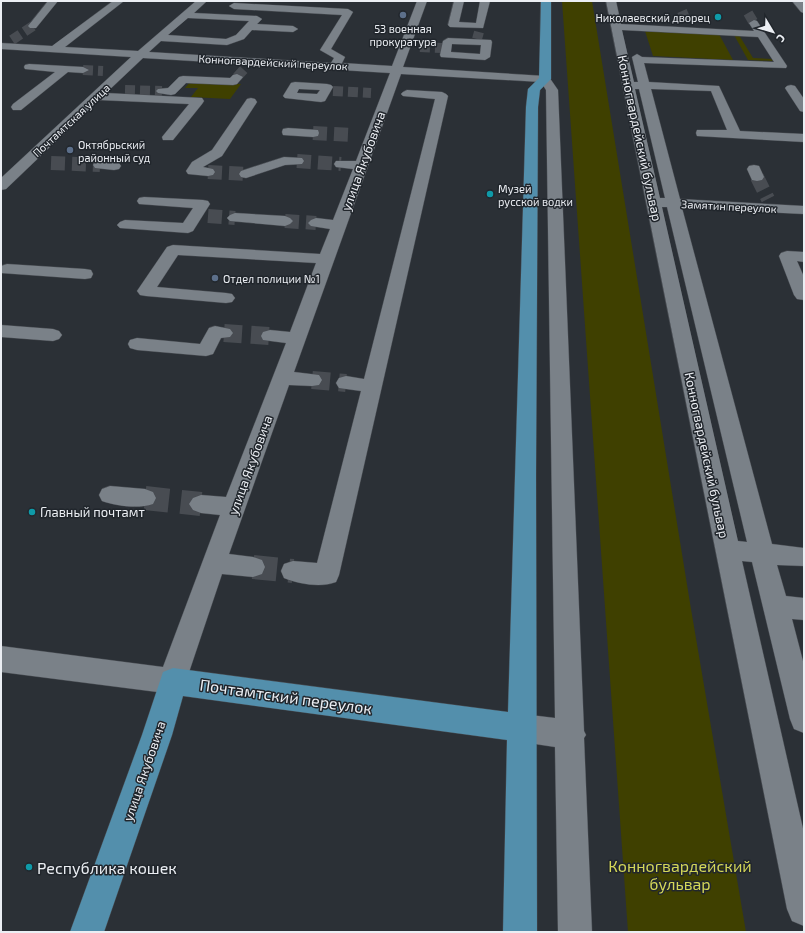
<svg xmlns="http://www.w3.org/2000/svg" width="805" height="933" viewBox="0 0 805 933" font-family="'Exo 2',sans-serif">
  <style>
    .green { fill: #3f4000 }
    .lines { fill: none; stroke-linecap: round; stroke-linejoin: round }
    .minor-tunnel-far3 { stroke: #484c52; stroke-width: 10; stroke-dasharray: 10 5; stroke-linecap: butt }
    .minor-tunnel-far2 { stroke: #484c52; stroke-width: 14; stroke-dasharray: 14 7; stroke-linecap: butt }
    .minor-tunnel-far1 { stroke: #484c52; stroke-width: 18; stroke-dasharray: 18 9; stroke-linecap: butt }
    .minor-tunnel { stroke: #484c52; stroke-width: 24; stroke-dasharray: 24 12; stroke-linecap: butt }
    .minor-casing { stroke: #474b51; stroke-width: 1 }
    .major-casing { stroke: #474b51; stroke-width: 1 }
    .minor { fill: #7a8188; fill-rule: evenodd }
    .major { fill: #538fac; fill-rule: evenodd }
    .service-dot { fill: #5c6f8a; stroke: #21262c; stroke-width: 1.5 }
    .culture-dot { fill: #0f9aa8; stroke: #21262c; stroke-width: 1.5 }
    .labels { text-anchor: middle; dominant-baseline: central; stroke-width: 3; stroke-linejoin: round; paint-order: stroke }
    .far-poi-label { font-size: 11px; fill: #ebeef3; stroke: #21262c; text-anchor: start }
    .far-street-label { font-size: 11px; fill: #ebeef3; stroke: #21262c }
    .street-label { font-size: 13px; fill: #ebeef3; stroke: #21262c }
    .poi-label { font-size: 13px; fill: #ebeef3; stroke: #21262c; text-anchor: start }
    .near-street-label { font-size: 16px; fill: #ebeef3; stroke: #21262c }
    .near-park-label { font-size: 16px; fill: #d4d758; stroke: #21262c }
    .near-poi-label { font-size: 16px; fill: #ebeef3; stroke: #21262c; text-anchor: start }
  </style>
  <rect width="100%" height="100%" fill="#2b3036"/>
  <path class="green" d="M562,1h30l99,608 55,323h-118z
    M645,31l74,3 14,26 -80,-4z
    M734,35h5l14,23 18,1 2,2 -25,-1z
    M190,82l51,2 -11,15 -39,-2 7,-9h-13z"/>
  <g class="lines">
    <path class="minor-tunnel-far3" d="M682,11l4,9
      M748,13l6,10
      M477,39l2,-7
      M12,40l21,-14
      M420,47l22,1
      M83,70l20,1
      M237,77l9,-10
      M125,90l37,1
      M333,91l38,2"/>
    <path class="minor-tunnel-far2" d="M313,133l40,2
      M297,161l44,3
      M51,163l49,2
      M208,172l38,2
      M757,177l11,22
      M208,216l27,2
      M285,221l31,2"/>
    <path class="minor-tunnel-far1" d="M224,333l46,3
      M312,380l34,3"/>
    <path class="minor-tunnel" d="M145,498l56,6
      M253,567l40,4"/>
    <g class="minor-casing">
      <path id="minor" d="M48,1h10l-22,27h-6l-2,-2z
        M113,1h11l-59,46 73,4 58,-50h11l-13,12 63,3 5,3 -5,5 36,2 5,3 -5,3 -41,-2 -8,9 -17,6 -66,-4 -12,11 182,11 3,-5 -14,-8 22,-35 -108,-6 -5,-3 5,-3 114,6 5,3 -22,37 14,8 -3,6 50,3 25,-65h10l-24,66 142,9 4,1 9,13 26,641 2,4 -2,3 8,194h-34l-3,-185 -33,-5 -10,-4 -5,-10 5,-10 10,-4 33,4 -9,-628 -5,-8 -140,-8 -107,298 25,3 3,5 -3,5 -7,1 -23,-1 -60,169 24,3 9,3 3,7 -3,7 -9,3 -31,-3 -39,116 -10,4 -172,-22v-26l162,21 57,-152 -19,-2 -8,-3 -4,-6 4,-6 8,-3 25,2 60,-154 -23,-3 -2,-4 2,-4 7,-2 20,2 26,-69 -138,-8 -21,32 69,6 6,1 3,4 -3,4 -6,1 -80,-7 -6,-1 -3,-4 30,-44 6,-2 147,9 10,-25 -19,-3 -3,-3 3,-3 5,-2 17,2 20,-51 -17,-2 -2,-3 2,-3h20l34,-88 -247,-15 -37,35 96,5 2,3 -2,3 -29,36h-10l-1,-3 27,-33 -90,-4 -93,89 -5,1v-12l130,-121 -130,-8v-6l51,3zM188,18l61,3 -13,14 -10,4 -58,-4z
        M454,1h10l-5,21 17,1 4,-22h10l-7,27 -33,-1 -2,-2z
        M606,1h10l5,23 133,7 -5,-8 5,-3 3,1 30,45 -1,2 -142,-5 5,19 70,4 21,45 64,3v8l-107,-6 -1,-3 1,-3h30l-16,-39 -60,-2 29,110 124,7v8l-122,-6 90,336 32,4v18l-27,-1 9,31 18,2v22l-12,-1 12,46v68l-10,-4 -4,-10 -38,-157 -10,-1 62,272v93l-12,-5 -5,-12zM622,30l136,7 16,25 -132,-5 -5,-3 -5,3 6,25h-4zM635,89h4l26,109h-5zM662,207h5l80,335 -9,-1z
        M792,1h10l2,3v9l-3,-1z
        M448,38l43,2 1,2 -2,15 -5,3 -44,-3 -1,-2 3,-14zM452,44l29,1 -1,9 -29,-2z
        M29,64l54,3 6,3 -6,3 -15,-1 -47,38h-8l-2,-3 2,-3 42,-32 -30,-3 -1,-2 1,-2z
        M237,74l6,3 -6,7 -4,1 -47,-2 -11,11 -4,1 -13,-2 -2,-2 2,-2 10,-1 11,-11 4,-1 47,2 3,-3z
        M295,82l32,2 4,1 2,2 -8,14 -4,1 -36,-4 -2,-2 8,-13zM299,89l21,1 -3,4 -20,-1z
        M791,85l4,1 9,13v13l-4,-1 -15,-23 2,-2z
        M407,90l35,2 4,2 2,2 -109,479 -3,7c-15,6 -37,2 -52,-4l-3,-7 3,-7 9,-3 24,2 44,-172 -22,-3 -3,-5 3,-5 7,-2 18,3 71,-280 -32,-3 -2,-2 2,-2z
        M251,98l4,1 2,3 -35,54 -19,11 10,2 2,3 -2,3 -5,1 -20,-2 -2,-3 6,-9 20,-12 35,-51z
        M288,128l30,2 1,3 -1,3 -5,1 -30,-2 -1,-3 1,-3z
        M284,157l18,1 2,3 -2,3 -17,1 -39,13 -5,-1 -2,-3 2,-3z
        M100,161l19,2 2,3 -2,3 -5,1 -19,-2 -2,-3 2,-3z
        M754,165l5,1 5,11 -2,3 -5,1 -5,-1 -5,-11 2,-3z
        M144,197l59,3 5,1 2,3 -17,27 -5,2 -68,-5 -3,-3 3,-3 5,-2 58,3 10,-15 -54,-4 -2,-3 2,-3z
        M235,213l50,3 5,2 3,3 -3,3 -5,2 -55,-5 -3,-3 3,-3z
        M787,251l17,1v10l-7,-1 7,16v23l-7,-1 -3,-4 -15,-39 2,-3z
        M7,264l78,5 6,1 2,4 -2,4 -6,1 -84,-6v-7z
        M1,325l52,4 6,2 3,4 -3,4 -6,2 -52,-4z
        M215,326l15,3 3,4 -3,4 -9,1 -8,16 -7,2 -69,-6 -7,-2 -2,-4 2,-4 7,-2 63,6 9,-16z
        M110,486l35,3 8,3 3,6 -3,6c-15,5 -36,2 -51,-3l-3,-6 3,-6z"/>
    </g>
    <g class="major-casing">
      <path id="major" d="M541,1h10v78l-11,11 -2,17 -2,368 1,457h-34l4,-192 -324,-44 -11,39 -68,197h-34l72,-197 21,-63 10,-4 335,44 18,-605 2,-18 11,-11z"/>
    </g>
    <use href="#minor" class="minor"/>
    <use href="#major" class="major"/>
  </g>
  <g class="service-dot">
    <circle cx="403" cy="15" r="4"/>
    <circle cx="70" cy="150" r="4"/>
    <circle cx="215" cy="278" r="4"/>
  </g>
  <g class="culture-dot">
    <circle cx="718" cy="17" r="4"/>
    <circle cx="490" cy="194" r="4"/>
    <circle cx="32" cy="512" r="4"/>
    <circle cx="29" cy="867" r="4"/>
  </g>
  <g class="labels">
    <g class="far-poi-label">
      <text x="710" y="17" text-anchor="end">Николаевский дворец</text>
      <text x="403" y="28" text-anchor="middle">53 военная<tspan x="403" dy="13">прокуратура</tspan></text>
      <text x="78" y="144">Октябрьский<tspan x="78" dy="13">районный суд</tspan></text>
      <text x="498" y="188">Музей<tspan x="498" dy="13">русской водки</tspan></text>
      <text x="223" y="278">Отдел полиции №1</text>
    </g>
    <g class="far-street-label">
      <text transform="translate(273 62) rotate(3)">Конногвардейский переулок</text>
      <text transform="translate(71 120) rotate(-43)">Почтамтская улица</text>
      <text transform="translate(729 206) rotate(3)">Замятин переулок</text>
    </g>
    <g class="street-label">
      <text transform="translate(640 138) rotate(78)">Конногвардейский бульвар</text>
      <text transform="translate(363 161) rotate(-70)">улица Якубовича</text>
      <text transform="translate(707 455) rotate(78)">Конногвардейский бульвар</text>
      <text transform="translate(250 465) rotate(-70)">улица Якубовича</text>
      <text transform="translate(144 771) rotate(-71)">улица Якубовича</text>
    </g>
    <g class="poi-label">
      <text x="40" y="512">Главный почтамт</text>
    </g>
    <g class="near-street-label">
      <text transform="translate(286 696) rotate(8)">Почтамтский переулок</text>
    </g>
    <g class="near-park-label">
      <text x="680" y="865">Конногвардейский<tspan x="680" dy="18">бульвар</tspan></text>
    </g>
    <g class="near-poi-label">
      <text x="37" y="867">Республика кошек</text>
    </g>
  </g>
  <rect width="805" height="933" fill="none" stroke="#ebeef3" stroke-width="4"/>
  <g transform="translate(773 32) rotate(128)" stroke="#21262c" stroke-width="3" paint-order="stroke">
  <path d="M0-3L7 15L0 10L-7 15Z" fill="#ebeef3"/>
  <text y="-6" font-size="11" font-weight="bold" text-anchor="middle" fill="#ebeef3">С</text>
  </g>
</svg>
